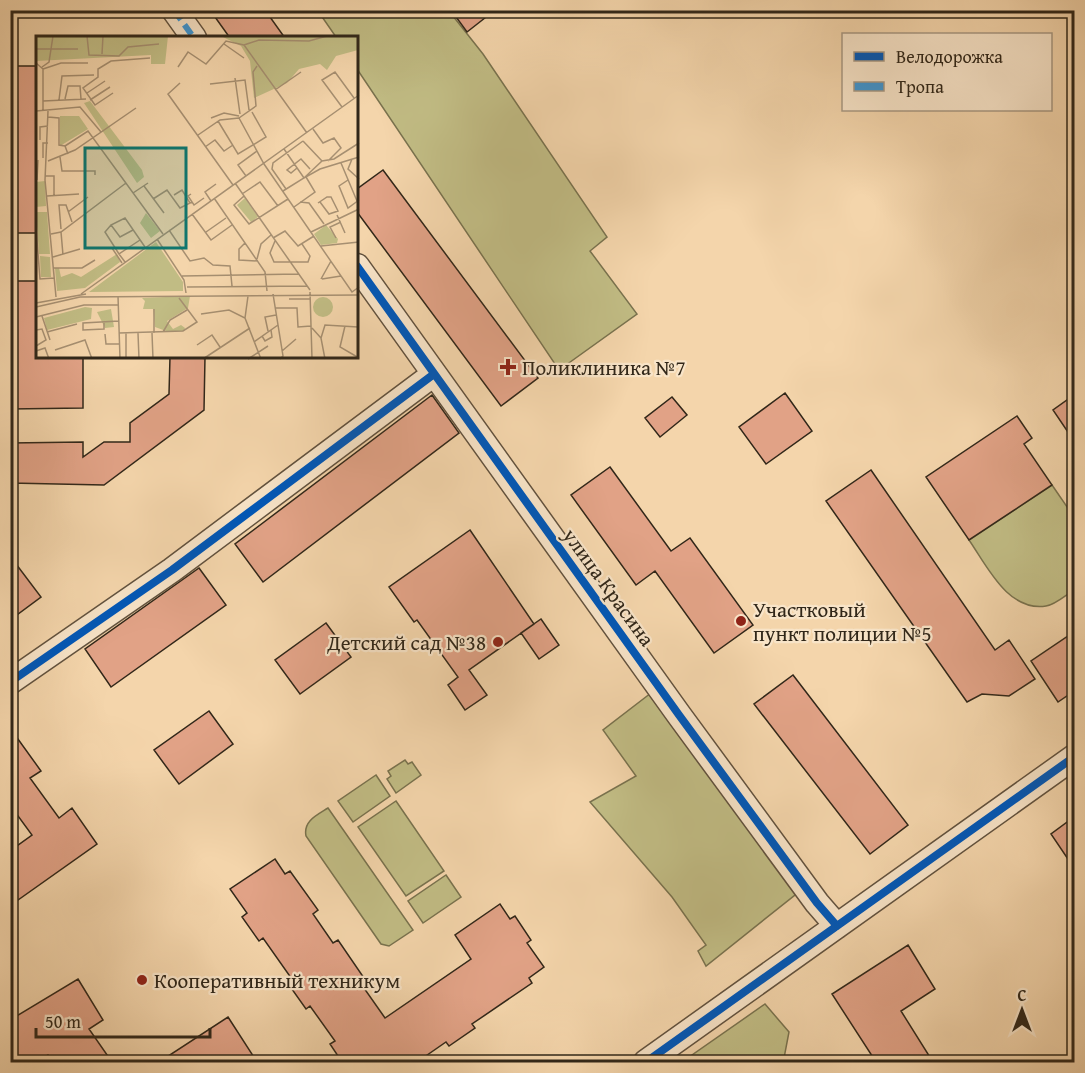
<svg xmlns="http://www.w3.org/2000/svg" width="1085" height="1073" viewBox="0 0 1085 1073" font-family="'Gentium Book Plus',serif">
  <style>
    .green { fill: #c1bc84; stroke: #79724e; stroke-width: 1.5 }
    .building { fill: #e1a286; stroke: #312719; stroke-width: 1.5 }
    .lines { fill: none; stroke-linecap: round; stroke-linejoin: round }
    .minor-casing { stroke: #62523e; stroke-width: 27 }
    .minor { stroke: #f8e4c8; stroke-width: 24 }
    .quiet { stroke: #3d96d4; stroke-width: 6; stroke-dasharray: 12 6; stroke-linecap: butt }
    .cycleway-casing { stroke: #f8e4c8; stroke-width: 11 }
    .cycleway { stroke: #0057b8; stroke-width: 8 }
    .poi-dot { fill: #8f2418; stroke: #f8e4c8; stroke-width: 2 }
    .labels { text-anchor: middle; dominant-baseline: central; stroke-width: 4.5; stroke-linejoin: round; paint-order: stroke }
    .poi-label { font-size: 21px; fill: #312719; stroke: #f8e4c8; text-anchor: start }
    .street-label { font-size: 21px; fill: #312719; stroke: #f8e4c8 }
    .inset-road { fill: none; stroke: #a68f71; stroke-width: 1.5 }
    .view { fill: #0f766e; fill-opacity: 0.15; stroke: #0f766e; stroke-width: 3 }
    .inset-edge { fill: none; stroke: #312719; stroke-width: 3 }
  </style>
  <rect width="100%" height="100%" fill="#f4d5ab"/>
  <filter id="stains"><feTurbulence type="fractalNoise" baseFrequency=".00333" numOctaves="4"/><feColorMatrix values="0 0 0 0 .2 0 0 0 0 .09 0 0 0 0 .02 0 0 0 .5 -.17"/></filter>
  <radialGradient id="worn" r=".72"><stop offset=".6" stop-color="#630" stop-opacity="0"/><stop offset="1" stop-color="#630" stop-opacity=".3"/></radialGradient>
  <path class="green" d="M318,11h131l34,43 124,183 -17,14 47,63 -78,56 -202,-301v-31l-21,-1z
    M1052,485l22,32v73c-7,4 -19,15 -28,16 -38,6 -59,-40 -77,-66z
    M651,693l149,198 -94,75 -8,-15 8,-6 -34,-48 -82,-95 46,-26 -33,-46z
    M405,760l3,4 4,-2 9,13 -25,18 -9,-14 4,-3 -3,-5z
    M376,775l14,21 -37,26 -15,-21z
    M396,801l48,70 -38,25 -48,-69z
    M328,808l85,122 -24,16 -8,-2 -75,-108c-3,-15 11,-21 22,-28z
    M446,875l15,22 -38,26 -15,-22z
    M765,1004l24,28 -5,26 3,4h-105z"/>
  <path class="building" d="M210,10h55l20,28h-55z
    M451,10h44l-28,22z
    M10,66h28v167h-28z
    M383,170l155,208 -37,28 -144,-194v-23z
    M10,281h28v76h45v51l-73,1z
    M170,357h35l-1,53 -100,75 -94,-2v-40l73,-1v15l21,-15h26v-19l39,-29z
    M785,393l27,38 -46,33 -27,-37z
    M432,395l27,38 -196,149 -28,-38z
    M1074,395v46l-21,-31z
    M672,397l15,18 -27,22 -15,-19z
    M1017,416l15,22 -8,6 28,41 -83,55 -43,-63z
    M610,467l61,84 19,-13 63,87 -39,28 -59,-82 -19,14 -65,-90z
    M871,470l124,180 14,-10 26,39 -26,17 -27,-2 -15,8 -141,-201z
    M470,530l64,94 -65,46 18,25 -22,15 -17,-25 10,-8 -41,-57 -3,2 -25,-35z
    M10,556l31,41 -31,23z
    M199,568l27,37 -115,82 -26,-38z
    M541,619l18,26 -20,14 -18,-26z
    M326,623l25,34 -51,37 -25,-34z
    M1074,632v59l-16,11 -27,-41z
    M793,675l115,150 -38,29 -116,-150z
    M209,711l24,33 -54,40 -25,-34z
    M10,728l31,43 -11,7 29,40 13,-10 25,36 -79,56 -8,-11v-38l22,-16 -22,-30z
    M1074,817v51l-23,-34z
    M275,859l10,15 5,-3 28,39 -5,4 20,29 5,-3 26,38 -5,3 26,37 86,-59 -16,-24 45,-31 10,15 5,-3 16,24 -4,3 17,24 -15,11 3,5 -60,41 3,4 -26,18 -3,-4 -29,20h-75l-12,-18 5,-3 -25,-35 -4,3 -17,-24 5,-3 -31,-44 -4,3 -17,-24 5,-4 -17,-24z
    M908,945l27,44 -34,22 32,51h-57l-44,-68z
    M78,979l25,41 -14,9 23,33h-59l-5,-7 -13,7h-25v-42z
    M228,1017l29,45h-98z"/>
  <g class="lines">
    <g class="minor-casing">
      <path id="minor" d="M174,10l20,28
        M357,266l322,449 138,188 20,23
        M10,682l162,-112 262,-196
        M646,1062l428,-305"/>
    </g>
    <use href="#minor" class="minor"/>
    <path class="quiet" d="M174,10l20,28"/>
    <g class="cycleway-casing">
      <path id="cycleway" d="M357,266l322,449 138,188 20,23
        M10,682l162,-112 262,-196
        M646,1062l428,-305"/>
    </g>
    <use href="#cycleway" class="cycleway"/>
  </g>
  <g class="poi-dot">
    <path d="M505 358h6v6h6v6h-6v6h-6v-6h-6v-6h6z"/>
    <circle cx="741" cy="621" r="6"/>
    <circle cx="498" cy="642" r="6"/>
    <circle cx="142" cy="980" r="6"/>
  </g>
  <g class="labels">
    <g class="poi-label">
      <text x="522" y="367">Поликлиника №7</text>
      <text x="753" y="609">Участковый<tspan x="753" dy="24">пункт полиции №5</tspan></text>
      <text x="486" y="642" text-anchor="end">Детский сад №38</text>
      <text x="154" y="980">Кооперативный техникум</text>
    </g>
    <g class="street-label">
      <text transform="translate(609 587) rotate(54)">улица Красина</text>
    </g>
  </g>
  <g transform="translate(36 36)">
    <rect width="322" height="322" fill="#f4d5ab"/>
    <path d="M0,0h132l-3,28h-14v-9l-115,6zM185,0h137v14l-22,6 -9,14 -7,-6 -21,5 -12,14 -33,15 -4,-37 -9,-15zM54,65l52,69 2,7 -7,6 -53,-80zM24,80h19l9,13 -28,17zM9,145l1,25 -10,1v-25zM209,162l13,19 -7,5 -14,-17zM0,176h11l3,42h-11zM110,177l14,18 -9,7 -11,-15zM290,189l12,14 -1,4 -16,2 -7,-11zM120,206l27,40v9l-94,1zM81,218l3,8 -35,26 -28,3 -2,-23h4l2,9 11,-4 9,4zM4,220l10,1 1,20h-10zM154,260l-2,12 -21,13 6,8 8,-4 4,3 -1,3h-18l-11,-4 -2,-18h-10l2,-8 -3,-3zM277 271a10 10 0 1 1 20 0a10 10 0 1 1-20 0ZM49,271l7,1 -1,11 -44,11 -3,-12zM75,273l3,18 -9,1 -8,-16z" fill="#c1bc84"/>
    <path class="inset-road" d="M51,0l2,19 30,1 9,-9 31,-3M188,8l20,14M0,13h42M66,18l1,-18M0,27l7,6v42M6,31l7,-5 4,-26M142,31l10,-15 18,12 20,-23 18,4M7,33l18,-6h27M199,42l5,36M144,47l-12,11 65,91M174,48l35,-4 4,30M239,54l26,-18M51,57l18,-12M77,57l-18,12 -12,-17 15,-11v-8l13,-8 39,-3M29,63l3,-13h12l1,13M23,64l3,-24 32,-1M54,64l20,-13M7,65l43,-2M306,71l-20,-27 13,-8 19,26M0,75l44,-4 21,25M12,75l-3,69 11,117M12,81l11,1v27l6,1 3,8M175,82l13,-5 15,3M203,82l25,46 88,128 7,-5M203,82l17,-12 -3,-34 4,-6M182,85l20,33 28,-17 -14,-25M277,93l10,14 11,-5 7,10 -13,13M271,97l-63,-88 15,-5 50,1 18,-5M162,99l22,-15 19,-2M4,104v-13l8,-1M267,105l19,20M29,110l23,-15 75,103M169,111l10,-7 9,11 9,-6M248,113l20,29 16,-9 39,-12M24,121l2,14h33v4M7,122v-15h5M316,123l-4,10 11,10M12,125l27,-11 61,-42M305,127l16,38M261,132l-6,5 -4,-3 14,-11 9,10M9,140h9v19M210,140l-8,-11 19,-14M1,144l1,-20M312,144l-9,6 9,22 11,-8M199,147l75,107M108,150l20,27M250,153l-14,-20 1,-6 30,-22M247,155l21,-13 18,-17 12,-2 25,-16M97,157l15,-10M155,158l-3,2 6,9 10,-7M206,158l18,-12 18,24M138,159l8,-5 8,13M11,160l32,-2M208,160l-10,9 15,19 39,-25M178,162l51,74 2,19M117,163l14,-9 13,18 12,-6M175,165l-6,-9 11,-8M264,166l9,1 15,21M282,167l9,-6h4l7,14 -9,3 -9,-12M258,171l21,-15 -9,-15M32,176l20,-15M156,178l19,26 21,-15M301,179l8,18M75,189l-6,7 14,22M0,192l4,51 14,-1M25,193l-2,-24h7l6,17M97,194l-13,7 -9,-12 14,-7 20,29M133,194l21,31 14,-3 9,7 17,1 2,20M25,196l2,23M170,196l20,-14M275,196l48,-23M15,198l10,-2 65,-49M237,202l12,-7 13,15 16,-10M300,202l-6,-11 11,-5M121,203l27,41 2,13M239,205l-5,12 4,9h34l2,-6 -8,-12M209,207l-6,6v11l19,1M285,210l38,-4M76,212l10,15M17,221l27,-8M221,223l4,-15 10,-9M89,226l-6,-8 21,-14M17,232h29l13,-8M146,240l117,-2M285,243l10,-18M286,243l19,-3M151,251l120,-1M274,256l2,67M45,258l278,-199M237,258l10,62 -3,3M82,260l2,63M253,263h21M0,267l50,-9M0,271l44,-10 279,-2M239,272h22l1,19 13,-1M118,273v24M165,278l28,-4 16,8 16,41M6,280l8,24M0,281l48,-12h34M209,282l3,-22M68,286v7l-21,1v-7l36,-2M309,290l-5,21 19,11M276,292l9,10 4,21M0,294l6,-1 4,11 -10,6M232,295l-3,-14 11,-2M11,296l30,-8M127,296l7,-12 17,-10M83,297l64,-2 14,-9 -18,-24M90,297v26M102,297l1,26M116,297l1,26M69,298l1,10h13M226,300l3,5 7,-4 -1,-7M285,302l4,-13 33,2M218,306l24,-17M161,309l15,-10 8,12M19,314l30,-10 7,19M0,315l9,-3 4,11M246,315l14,-12M167,323l47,-31M212,323l20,-13"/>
    <path class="view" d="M49,112h101v100h-101z"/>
    <rect width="322" height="322" class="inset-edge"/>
  </g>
  <rect width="1085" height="1073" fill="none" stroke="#f4d5ab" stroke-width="36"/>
  <rect x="12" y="12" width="1061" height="1049" fill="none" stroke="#312719" stroke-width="3"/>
  <rect x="18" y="18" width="1049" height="1037" fill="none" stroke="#312719" stroke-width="1.5"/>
  <rect x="842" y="33" width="210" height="78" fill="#f8e4c8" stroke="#a89882" stroke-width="1.5"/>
  <rect x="854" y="52" width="30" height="9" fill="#0057b8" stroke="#a89882" stroke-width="1.5"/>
  <text x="896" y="63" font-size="18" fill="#312719">Велодорожка</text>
  <rect x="854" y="82" width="30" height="9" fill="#3d96d4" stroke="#a89882" stroke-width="1.5"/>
  <text x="896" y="93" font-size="18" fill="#312719">Тропа</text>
  <g transform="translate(1022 1010)" stroke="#f8e4c8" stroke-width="4.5" paint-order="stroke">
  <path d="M0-4.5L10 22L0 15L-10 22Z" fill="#312719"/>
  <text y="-9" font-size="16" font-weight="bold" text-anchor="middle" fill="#312719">С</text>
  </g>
  <path d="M36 1028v9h174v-9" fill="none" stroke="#312719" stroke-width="3"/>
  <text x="45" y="1028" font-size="18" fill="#312719" stroke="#f8e4c8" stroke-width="4.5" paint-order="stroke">50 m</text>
  <rect width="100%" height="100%" filter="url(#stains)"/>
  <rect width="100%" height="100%" fill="url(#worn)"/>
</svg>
